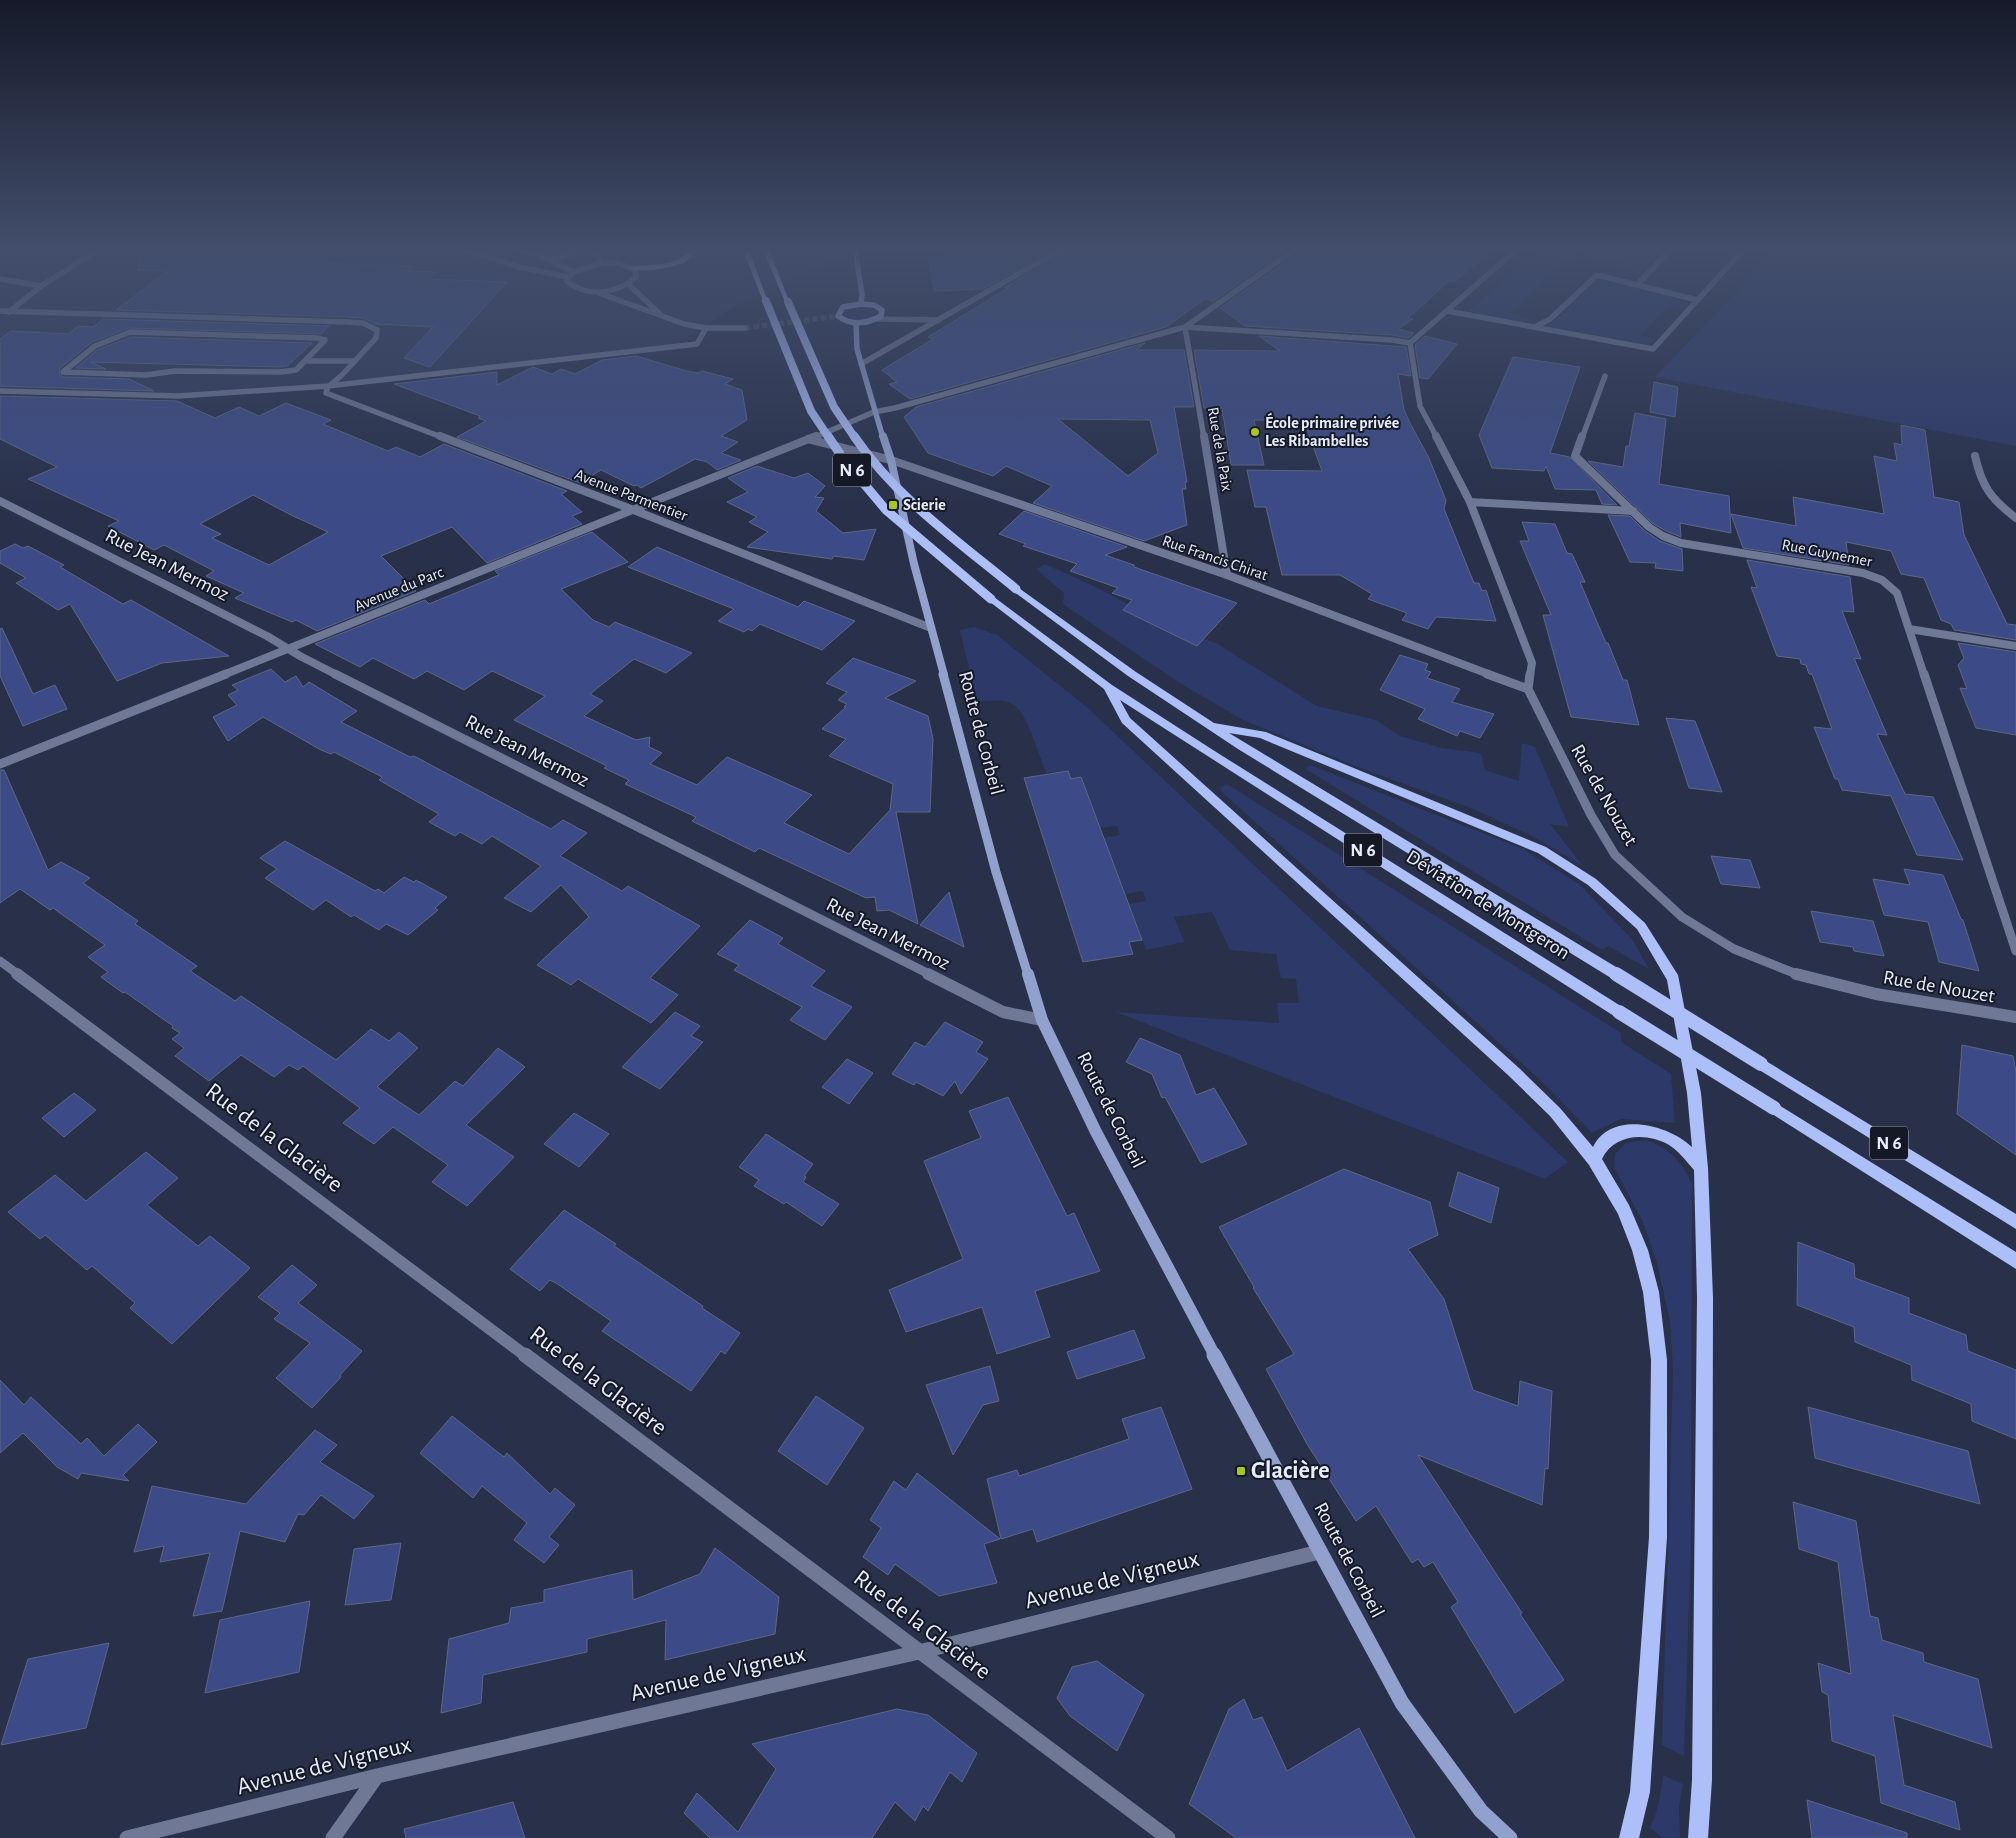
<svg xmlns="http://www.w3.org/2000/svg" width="2016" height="1838" viewBox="0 0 2016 1838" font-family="'Alegreya Sans',sans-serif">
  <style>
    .built { fill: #2f3859 }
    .green { fill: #2d3968 }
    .building { fill: #3c4b87; stroke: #5d6784; fill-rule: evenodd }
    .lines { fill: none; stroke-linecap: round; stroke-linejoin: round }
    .street-tunnel { stroke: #454c65; stroke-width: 5.5; stroke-dasharray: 5.5 3; stroke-linecap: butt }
    .lane { stroke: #6f7895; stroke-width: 5.5 }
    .street-far4 { stroke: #6f7895; stroke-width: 5.5 }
    .street-far3 { stroke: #6f7895; stroke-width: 8 }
    .street-far2 { stroke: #6f7895; stroke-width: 9 }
    .street-far1 { stroke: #6f7895; stroke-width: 12 }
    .street { stroke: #6f7895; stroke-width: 15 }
    .secondary-far4 { stroke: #92a0cd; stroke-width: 5.5 }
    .secondary-far3 { stroke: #92a0cd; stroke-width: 8 }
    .secondary-far2 { stroke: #92a0cd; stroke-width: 9 }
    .secondary-far1 { stroke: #92a0cd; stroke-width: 12 }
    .secondary { stroke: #92a0cd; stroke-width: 15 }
    .primary { fill: #acbff9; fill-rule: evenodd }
    .primary-bridge-far3 { stroke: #acbff9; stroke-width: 8 }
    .primary-bridge-far2 { stroke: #acbff9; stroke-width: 9 }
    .primary-bridge-far1 { stroke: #acbff9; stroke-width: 11 }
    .primary-bridge { stroke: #acbff9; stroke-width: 14 }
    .poi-dot { fill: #a7c71e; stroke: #151925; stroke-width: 2 }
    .labels { text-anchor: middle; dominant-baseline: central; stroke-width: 4; stroke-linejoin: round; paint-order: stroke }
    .far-poi-label { font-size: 16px; font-weight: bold; fill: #e7edfe; stroke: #151925; text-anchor: start }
    .far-street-label { font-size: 16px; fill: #e7edfe; stroke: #151925 }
    .shield { fill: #151925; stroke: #a8adbd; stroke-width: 1 }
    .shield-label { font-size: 19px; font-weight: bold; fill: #e7edfe }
    .street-label { font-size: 20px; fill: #e7edfe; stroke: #151925 }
    .near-street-label { font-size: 24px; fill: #e7edfe; stroke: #151925 }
    .near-poi-label { font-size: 24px; font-weight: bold; fill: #e7edfe; stroke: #151925; text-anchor: start }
  </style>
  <rect width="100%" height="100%" fill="#28304a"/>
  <path class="built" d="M0,250h860l-114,50 -71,44 -377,44 -115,6 -183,-6z"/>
  <path class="green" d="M601,250h86c-20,15 -37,14 -60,9 -10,-1 -19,-1 -26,-9z
    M1541,250h121l-23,23 -23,-6 4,-6 -43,-9 -66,61 22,8c-21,1 -44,-3 -64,-11z
    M1777,250h239v196l-361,-69z
    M1608,282c21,1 60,8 76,22l-3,5 -13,-3 -27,29 13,4 -2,3 -7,2 -96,-18 -1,-2 6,-2 36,-35 7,-4z
    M1045,564l49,22 80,43 42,14 101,63 59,14 24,16 42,12 39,5 4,17 34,11 3,-38 13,4 34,80 -19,-3 33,42 -51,-30 -61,-28 -111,-40 -117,-48 -65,-38 -115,-78 1,-11 -28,-24z
    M974,627l23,8 92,74 479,453 -23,17 -429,-167 163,11 -2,-20h22l-3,-24 -15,-1 -5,-24 -46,-4 -18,-38 -38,5 10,25 -38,8 -17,-46 17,-3 -3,-10 -18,3 -22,-56 17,-3 -3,-9 -17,2 -19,-51 -10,2 -3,-8 -22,2c-6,-15 -19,-59 -31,-67 -10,-8 -26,-5 -38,-4l-17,-72z
    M1310,765l213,84 56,35 53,55 17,30 -41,-23 -6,4 -295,-180v-2z
    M1227,784l394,249v9l50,32 4,49 -54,-4 -29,14 -54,-55 -315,-285 -3,-5z
    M1646,1140c24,8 36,22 46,44l-1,363 -7,209 -22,-11 11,-373 -3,-51 -13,-58 -14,-41 -29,-55 1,-13 11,-11z
    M1663,1775l20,9 -4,23 1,31h-17l-13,-10c8,-17 11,-34 13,-53z"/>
  <path class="building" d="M139,250h118l-7,5 78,3 -6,5 92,3 -6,5 28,1 -7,7 78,3 -77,85 -26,-9 29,-31 -58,-3 -11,-6 -17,-1 -231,-7 52,-39 -30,-1z
    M1003,250h48l-68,39 -48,2 -1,-2 -5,-32 73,-3z
    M1065,250h221l-74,52 -6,-4 -40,29 -256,72 -21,-15 8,-2 -15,-12 51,-31 -5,-2 82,-50 -6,1 58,-34z
    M1299,250h194l-39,32 -5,-1 -41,37 5,1 -15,10 16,4 -5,5 -17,-3 -147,-9 -25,-18 77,-54z
    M104,319l225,7 -8,8 -192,-6 -37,14 -32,26 -1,6 4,3 66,2 25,12 -154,-5v-47l11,-8 57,3 10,-8 15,1z
    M1259,336l147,11 5,29 -13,-2 6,36 7,15 17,31 18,44 -2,9 30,74h5l3,8 4,-1 10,31 -60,-4 -8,12 -26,-9 5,-7 -39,-14 4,-5 -32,-19h-58l-16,-68h-11l-8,-37 75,1 -18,-50 -50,-1 10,45h-33l-9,-57h-18l-10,-58 86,1z
    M1425,336l32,8 -29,35 -8,-1 -5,-33z
    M131,337l181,6 -25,23 -7,1 -189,-5 15,7 -30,-1 21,-18z
    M1145,343l-9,7h48l10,57h-20l13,75h-2l1,7h-4l5,36 -43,16 -111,-38 19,-17 -46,-20 -13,10 -65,-23 -24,-36 12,-10zM1058,419l92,1 8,33 -30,23z
    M636,356l51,15 11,2 4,-2 31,8 -8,5 17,6 5,30 -26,16 17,6 -17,11 20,7 -24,10 -10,-8 -12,-3 -54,29 -4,-3 -3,1 -33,-16 -21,13 -123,-46 29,-16 -8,-3 2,-2 -86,-32 103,-12v13l36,-18 19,7 9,-5 14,5 27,-14z
    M1513,357l67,10 -30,86 20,4 47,48 -15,-1 -6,-14 -41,-1 -9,-23 -2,5 -52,-3 -13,-33z
    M1654,382l24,5 -3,30 -25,-5z
    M0,396l177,5 38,17 24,-11 20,9 27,-13 45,17 -8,4 65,27 8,-4 24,10 24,-13 123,47 -6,3 21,18 -10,4 10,8 -95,39 -35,-36 -71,29 35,35 -99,40 -21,-11 -4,2 -57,-24 9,-5 -38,-17 8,-5 -50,-26 -10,5 -46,-24 11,-5 -91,-42 29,-12 -57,-28zM253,495l38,20 37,17 -59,33 -57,-27 9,-4 -21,-10z
    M1635,413l31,6 -7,65 70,12 2,37 -51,-10 1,14 -15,-6 -14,-8 -64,-62 35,6 3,-21h3z
    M1901,425l24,5 9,67 25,5 5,33 43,89 9,1v15l-62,-10 -3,-6 -10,-4 -17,-42 -23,-4 -10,-23 -45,-9 3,23 -106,-17 -12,-34 65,12 -3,-29 91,17 -10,-58 23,5 -3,-18 8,2z
    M757,466l37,12 14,-5 17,13 -10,11 9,1 -8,13 27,22 33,-4 -12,31 -30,-4 -2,3 -85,-12 21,-15 -19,-10 8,-5 -30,-15 21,-10 -20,-14z
    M1024,511l103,36 -22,8 29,10v2l103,36 -40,43 -74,-36 9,-10 -20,-7 6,-5 -48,-17 7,-7 -54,-18 3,-2 -27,-10z
    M1608,515l22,1 15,15 15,10 22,8 1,22 -28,-3 1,-5 -26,-1z
    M1522,522l33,2 12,29 5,1 13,28h-5l26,61h2l15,37h4l12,45 -68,-8 -28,-102h8l-31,-74h9z
    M592,532l36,30 -67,27 32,31 16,7 6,-5 77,31 -26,20 -32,-14 -44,35 13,7 -19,15 52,24 14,-3 -1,10 13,6 -12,11 47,21 30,-28 85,38 -28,28 65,31 41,-44 3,-26 -64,-28 17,-17 -24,-10 24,-22h-2l3,-3 -9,-4 9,-8 -21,-9 27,-25 63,23 -31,17 43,18 5,23 -3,73h-34l22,112 -29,-14 -12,1 -2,-14 -9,1 -107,-50 -4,4 -63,-31 4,-4 -71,-33 4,-4 -25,-12 3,-2 -93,-46 31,-24 -53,-25 -28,19 -37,-19 -13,8 -41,-21 -13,9 -45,-23 110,-44 4,4 70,-29 -4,-4z
    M15,544l8,4 5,-2 36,19 -4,2 63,37 8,-4 98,56 -67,7 -45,18 -47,-77 -12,6 -42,-27 10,-5 -26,-15v-12z
    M657,547l141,60 6,-6 51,20 -33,29 -62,-26 -8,7 -4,-2 -4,3 -26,-11 16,-12 -106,-42z
    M1747,560l103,17 4,35 -12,-1 19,48 -7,-1 33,77 -10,-1 28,60 28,3 30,63 -46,-5 -26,-59 -49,-6 -4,-11h-3l-21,-52 18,2 -20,-55h-3l-3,-9 -5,-1 -1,-5 -23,-3 -26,-69 6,1z
    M2,628l31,66 22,-9 12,24 -44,17 -23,-50v-47z
    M1958,643l58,9v83l-40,-7 -16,-40 7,1 -9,-24 6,-7z
    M1400,655l28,9 -3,6 6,2 -4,6 33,11 -8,13 42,12 -14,24 -20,-7 -3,5 -39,-17 7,-10 -45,-19z
    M271,669l14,13 11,-6 7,11 6,-5 48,29 -16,11 69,35 4,-1 137,73 12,-9 24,13 -27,23 62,35 6,-5 72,40 -50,52 28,17 -27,28 -73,-44 -7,6 -34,-20 52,-48 -28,-32 -30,27 -27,-14 37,-32 -49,-30 -10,8 -22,-12 -5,4 -26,-14 10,-8 -60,-34 3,-3 -48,-25 -3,2 -10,-4 -58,-33 -35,24 -15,-24 24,-12 -9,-10 10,-5 -6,-5z
    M1666,718l29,3 27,71 -33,-4z
    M0,770h4l44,100 13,-8 29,16 -7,5 55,38 -3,3 62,42 -7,5 45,30 6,-5 95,64 35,-31 18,12 10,-9 19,16 -41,39 42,28 36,-34 8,5 35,-38 27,19 -59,58 48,32 -47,49 -35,-24 16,-17 -55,-38 -19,17 -31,-21 17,-15 -57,-42 -5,4 -9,-5 -15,12 -33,-22 -32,26 -34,-25 9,-8 -12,-9 8,-6 -8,-5 1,-2 -48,-34 -2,1 -22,-16 7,-5 -20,-15 17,-12 -52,-37 -3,2 -30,-21 -20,14z
    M1068,771l3,8 10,-2 61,163 -13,2 4,12 -50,8 -59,-184z
    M285,841l90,50 3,-2 6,4 20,-16 10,5 2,-2 31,17 -12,11 3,2 -30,25 -22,-11 -7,6 -25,-15 -3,2 -25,-17 -13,10 -48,-32 12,-9 -17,-11z
    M1711,856l39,4 10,28 -39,-4z
    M1904,869l39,6 18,44 2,1 16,51 -40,-9 -11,-40 -44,-7 -11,-36 37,6z
    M949,892l15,55 -44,-22z
    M1811,911l62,10 11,35 -30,-5 -1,-4 -33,-5z
    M750,920l33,18 -5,6 47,27 -14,15 41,21 -27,33 -35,-20 12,-13 -68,-37 5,-5 -22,-11z
    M675,1012l25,14 -9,10 12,6 -43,47 -38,-22z
    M945,1022l38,20 -7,10 12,7 -27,35 -6,-13 -12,15 -27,-14 -2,3 -22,-11 23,-32 10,5z
    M1140,1038l40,17 16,40 18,-7 33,56 -46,19 -36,-66 -3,1 -10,-24 -26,-12z
    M1962,1045l51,11 3,15v84l-59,-41z
    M847,1059l26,14 -24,31 -27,-17z
    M74,1093l22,17 -32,27 -22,-19z
    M1008,1097l59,119 7,-3 26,58 -65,20 15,46 -53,17 -15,-47 -76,25 -17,-42 74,-31 -39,-98 57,-23 -12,-27z
    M574,1113l35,21 -30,33 -35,-23z
    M766,1134l47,30 -9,12 2,1 -3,5 36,22 -17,22 -36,-24 -2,2 -30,-18 5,-6 -20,-13z
    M146,1152l32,26 -31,27 51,41 12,-10 40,32 -78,76 -42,-36 5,-5 -43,-37 -5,4 -42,-35 -5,4 -32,-27 47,-37 31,26z
    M1344,1169l86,33 8,33 -30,14 36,50 29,91 45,16 2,-25 32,10 -4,78 -3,-1 -3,37 -124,-50 104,158 -2,1 44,66 -49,33 -64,-106 7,-5 -25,-40 -9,5 -6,-8 -6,4 -36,-57 -20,15 -49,-77 -41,-75 28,-15 -41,-66 1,-1 -35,-60z
    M1458,1172l41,16 -8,35 -42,-17z
    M564,1210l52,34 -2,2 89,60 -1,2 38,25 -15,21 -4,-3 -30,40 -89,-60 9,-10 -55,-38 -6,-3 -10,11 -30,-22z
    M1798,1242l56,22 1,14 54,20v15l57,22 2,16 48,19v69l-44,-18 -1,-17 -59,-24 -1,-15 -56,-23 -1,-15 -57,-22z
    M292,1265l25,20 -19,18 64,48 -22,24 1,2 -29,31 -36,-30 34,-35 -36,-24 6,-6 -22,-16z
    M1134,1330l11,28 -68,21 -10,-27z
    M990,1366l9,35 -16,4 -30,50 -27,-70z
    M0,1380l24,25 7,-8 50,47 6,-6 17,18 34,-32 19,18 -34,33 6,6 -48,-8 -3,6 -21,-12 -34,-34 -23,20z
    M816,1396l48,32 -37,57 -49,-34z
    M1161,1407l31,82 -155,53 -4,-13 -32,10 -14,-60 30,-9 2,6 110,-37 -7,-20z
    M1808,1407l160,44 12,53 -165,-46z
    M452,1416l52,41 3,-4 43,41 5,-6 20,17 -26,32 10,8 -15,18 -30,-23 13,-17 -45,-37 -9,12 -53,-45z
    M315,1430l22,15 -17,17 54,34 -20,23 -33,-24 -17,20 -6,-1 -13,28 -45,-11 -18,80 -29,5 17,-63 -50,9 4,-16 -30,6 18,-66 94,18z
    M917,1473l83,66 -16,5 13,39 -58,13 -44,-32 -7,11 -25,-18 18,-29 -11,-8 24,-39 12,9z
    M1793,1502l63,19 14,95 8,2 4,22 41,13 1,9 54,17 14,69 -99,-33 11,70 51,17 5,28 -79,-27 -6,-47 -43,-15 -4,-46 -6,-3 -4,-29 33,11 -13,-112 -39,-13z
    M401,1543l-10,57 -46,5 9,-56z
    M715,1548l64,49 -4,37 -110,26 1,-40 -79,19v13l-104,23 -2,28 -40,10 8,-74 60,-16 2,-15 33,-6v-12l88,-20 1,30 67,-26z
    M310,1601l-11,71 -94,21 15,-73z
    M109,1643l-23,85 -85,17 27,-86z
    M1097,1661l47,34 -27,56 -47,-35 -13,-18 15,-31z
    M1244,1699l9,21 9,-3 25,54 72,-43 56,110h-179l-47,-34 40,-95z
    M897,1709l31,6 49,38 -15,29 -12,-10 -22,39 -5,-5 -8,15 -20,-19 -23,36h-162l-26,-25 13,-20 41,39 38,-63 -24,-25z
    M1807,1800l100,33v5h-95z
    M513,1802l12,36h-119l-2,-9z"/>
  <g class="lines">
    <path class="street-tunnel" d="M745,328l93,-12"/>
    <path class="lane" d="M518,250l19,4 36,18
      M548,259l18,-3 9,-6
      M0,279l41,7 57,-36
      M1637,285l33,-35
      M1447,311l206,38 90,-99
      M9,312l32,-26
      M1535,327l15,-8 47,-44 100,25
      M130,332l187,6 8,2 -29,30 -16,2 -105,-1 -29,4 -83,-3 32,-26z
      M306,361h49"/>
    <path class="street-far4" d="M466,250l53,17 49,10
      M593,250l9,13
      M602,263h16l17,7 1,7c-19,17 -49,21 -69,4l6,-9z
      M628,284l31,29
      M599,293l85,31 22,4h39
      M0,311l347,11 16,1 14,7 -1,8 -34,37 -13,11
      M877,319l62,1
      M1410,343l10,63 17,32
      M1410,343l106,-93
      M861,364l199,-114
      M328,386l-2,7 118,45
      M0,391l178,5 150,-10 369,-42 9,-16
      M813,438l61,-26 21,-4 290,-81 109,-77
      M1204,438l-19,-111 207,13 18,3
      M1582,438l23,-62"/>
    <path class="street-far3" d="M440,436l191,73 300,119
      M1204,436l23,139
      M1436,436l34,66 62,161 -2,12
      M1582,436l-7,20 74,71 14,9 18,7 182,30 19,7 15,13 27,82
      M808,439l83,21 336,115 264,100
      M1975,456c7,31 16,43 41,62
      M0,501l267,135 33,20 37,19
      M1470,502l163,9
      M1909,629l107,17
      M223,675l593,-239"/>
    <path class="street-far2" d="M335,674l596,301
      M1487,674l41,15
      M1530,674l-2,15 63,126 24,40 67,62 52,32 65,26
      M1924,674l92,277
      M0,764l226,-90
      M0,961l19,14"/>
    <path class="street-far1" d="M17,974l509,382
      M928,974l75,38 39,8
      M1796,974l80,20 140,23"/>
    <path class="street" d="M525,1355l643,483
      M127,1838l250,-62 542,-124 400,-100
      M333,1838l44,-62"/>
    <path class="secondary-far4" d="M855,250l7,44 -1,10
      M861,304l13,1 8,5 -1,6c-14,8 -30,10 -43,0l5,-9z
      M856,323l1,26 26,89"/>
    <path class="secondary-far3" d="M883,436l8,24 23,104 30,111"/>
    <path class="secondary-far2" d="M943,674l53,198 32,103"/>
    <path class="secondary-far1" d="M1028,974l14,46 54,112 119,224"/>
    <path class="secondary" d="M1214,1355l188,348 79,108 29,27"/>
    <path class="primary" d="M691,250h7c-4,5 -9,10 -15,13 -11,5 -45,11 -54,5l3,-2c21,-1 43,0 59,-16z
      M743,250h6l19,52 -5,-1z
      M763,250h6l21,53 -5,-1z
      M1016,586l120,86 78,51 52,9 280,115 50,32 49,44 33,52 23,118 7,75 5,130 -1,482 -4,58h-20l4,-58 5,-482 -3,-128c-8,-9 -15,-19 -25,-25 -23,-13 -55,-11 -67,14l27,46 19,45 11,42 8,68v177l-17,255 -11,46h-20l11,-46 19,-255 2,-177 -8,-68 -11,-42 -14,-36 -29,-49 -39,-49 -41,-40 -387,-353 -18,-34 -118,-90 2,-2h6l118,88 101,65 411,258 2,4 -2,4 -5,2 -5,-2 -494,-316 10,18 389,350 41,40 33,39c18,-37 75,-23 99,0l-5,-54 -20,-113 -30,-51 -49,-44 -50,-32 -278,-115 -31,-5 392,237 2,4 -2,4 -5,1 -5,-1 -373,-229 -110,-73 -115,-85v-4z
      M1761,1058l255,156v15l-260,-161 -2,-4 2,-4z
      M1774,1102l242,150v17l-247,-157 -2,-4 2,-4z"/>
    <path class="primary-bridge-far3" d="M766,301l45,110 18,27
      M788,302l46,105 21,31"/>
    <path class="primary-bridge-far2" d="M828,436l16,24 42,50 105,89
      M854,436c42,62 105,106 162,153"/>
    <path class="primary-bridge-far1" d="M1616,974l2,1"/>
    <path class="primary-bridge" d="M1616,974l145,90
      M1619,1012l155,96"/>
  </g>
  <linearGradient id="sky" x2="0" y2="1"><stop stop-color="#161a29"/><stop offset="0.49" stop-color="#424e6b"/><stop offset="1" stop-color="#424e6b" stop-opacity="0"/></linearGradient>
  <rect width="2016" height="507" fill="url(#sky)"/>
  <g class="poi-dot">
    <circle cx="1255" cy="432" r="5"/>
    <rect x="888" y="500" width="10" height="10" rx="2.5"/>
    <rect x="1236" y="1466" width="10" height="10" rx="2.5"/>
  </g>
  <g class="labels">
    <g class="far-poi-label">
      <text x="1265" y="423">École primaire privée<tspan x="1265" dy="18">Les Ribambelles</tspan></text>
      <text x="903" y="505">Scierie</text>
    </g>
    <g class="far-street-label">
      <text transform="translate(1220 449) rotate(80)">Rue de la Paix</text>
      <text transform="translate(631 495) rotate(21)">Avenue Parmentier</text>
      <text transform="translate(1827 553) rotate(11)">Rue Guynemer</text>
      <text transform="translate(1215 558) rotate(19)">Rue Francis Chirat</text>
      <text transform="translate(399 589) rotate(-22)">Avenue du Parc</text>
    </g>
    <g class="shield">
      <rect x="833" y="453.5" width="38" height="33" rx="4"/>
      <rect x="1344" y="833.5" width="38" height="33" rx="4"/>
      <rect x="1870" y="1126.5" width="38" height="33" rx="4"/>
    </g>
    <g class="shield-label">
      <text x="852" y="470">N 6</text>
      <text x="1363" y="850">N 6</text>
      <text x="1889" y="1143">N 6</text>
    </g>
    <g class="street-label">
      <text transform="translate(167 565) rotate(27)">Rue Jean Mermoz</text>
      <text transform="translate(981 733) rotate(75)">Route de Corbeil</text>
      <text transform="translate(527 751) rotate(27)">Rue Jean Mermoz</text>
      <text transform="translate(1604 795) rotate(60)">Rue de Nouzet</text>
      <text transform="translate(1488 905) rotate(32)">Déviation de Montgeron</text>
      <text transform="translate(888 934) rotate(27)">Rue Jean Mermoz</text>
      <text transform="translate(1939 987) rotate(10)">Rue de Nouzet</text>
      <text transform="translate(1111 1110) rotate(63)">Route de Corbeil</text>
      <text transform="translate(1349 1560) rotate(62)">Route de Corbeil</text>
    </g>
    <g class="near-street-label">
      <text transform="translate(274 1138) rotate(37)">Rue de la Glacière</text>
      <text transform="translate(598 1381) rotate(37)">Rue de la Glacière</text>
      <text transform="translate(1112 1580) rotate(-14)">Avenue de Vigneux</text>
      <text transform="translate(922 1625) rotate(37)">Rue de la Glacière</text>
      <text transform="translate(718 1674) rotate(-13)">Avenue de Vigneux</text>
      <text transform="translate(324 1766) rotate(-14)">Avenue de Vigneux</text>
    </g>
    <g class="near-poi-label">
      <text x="1251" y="1471">Glacière</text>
    </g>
  </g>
</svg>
